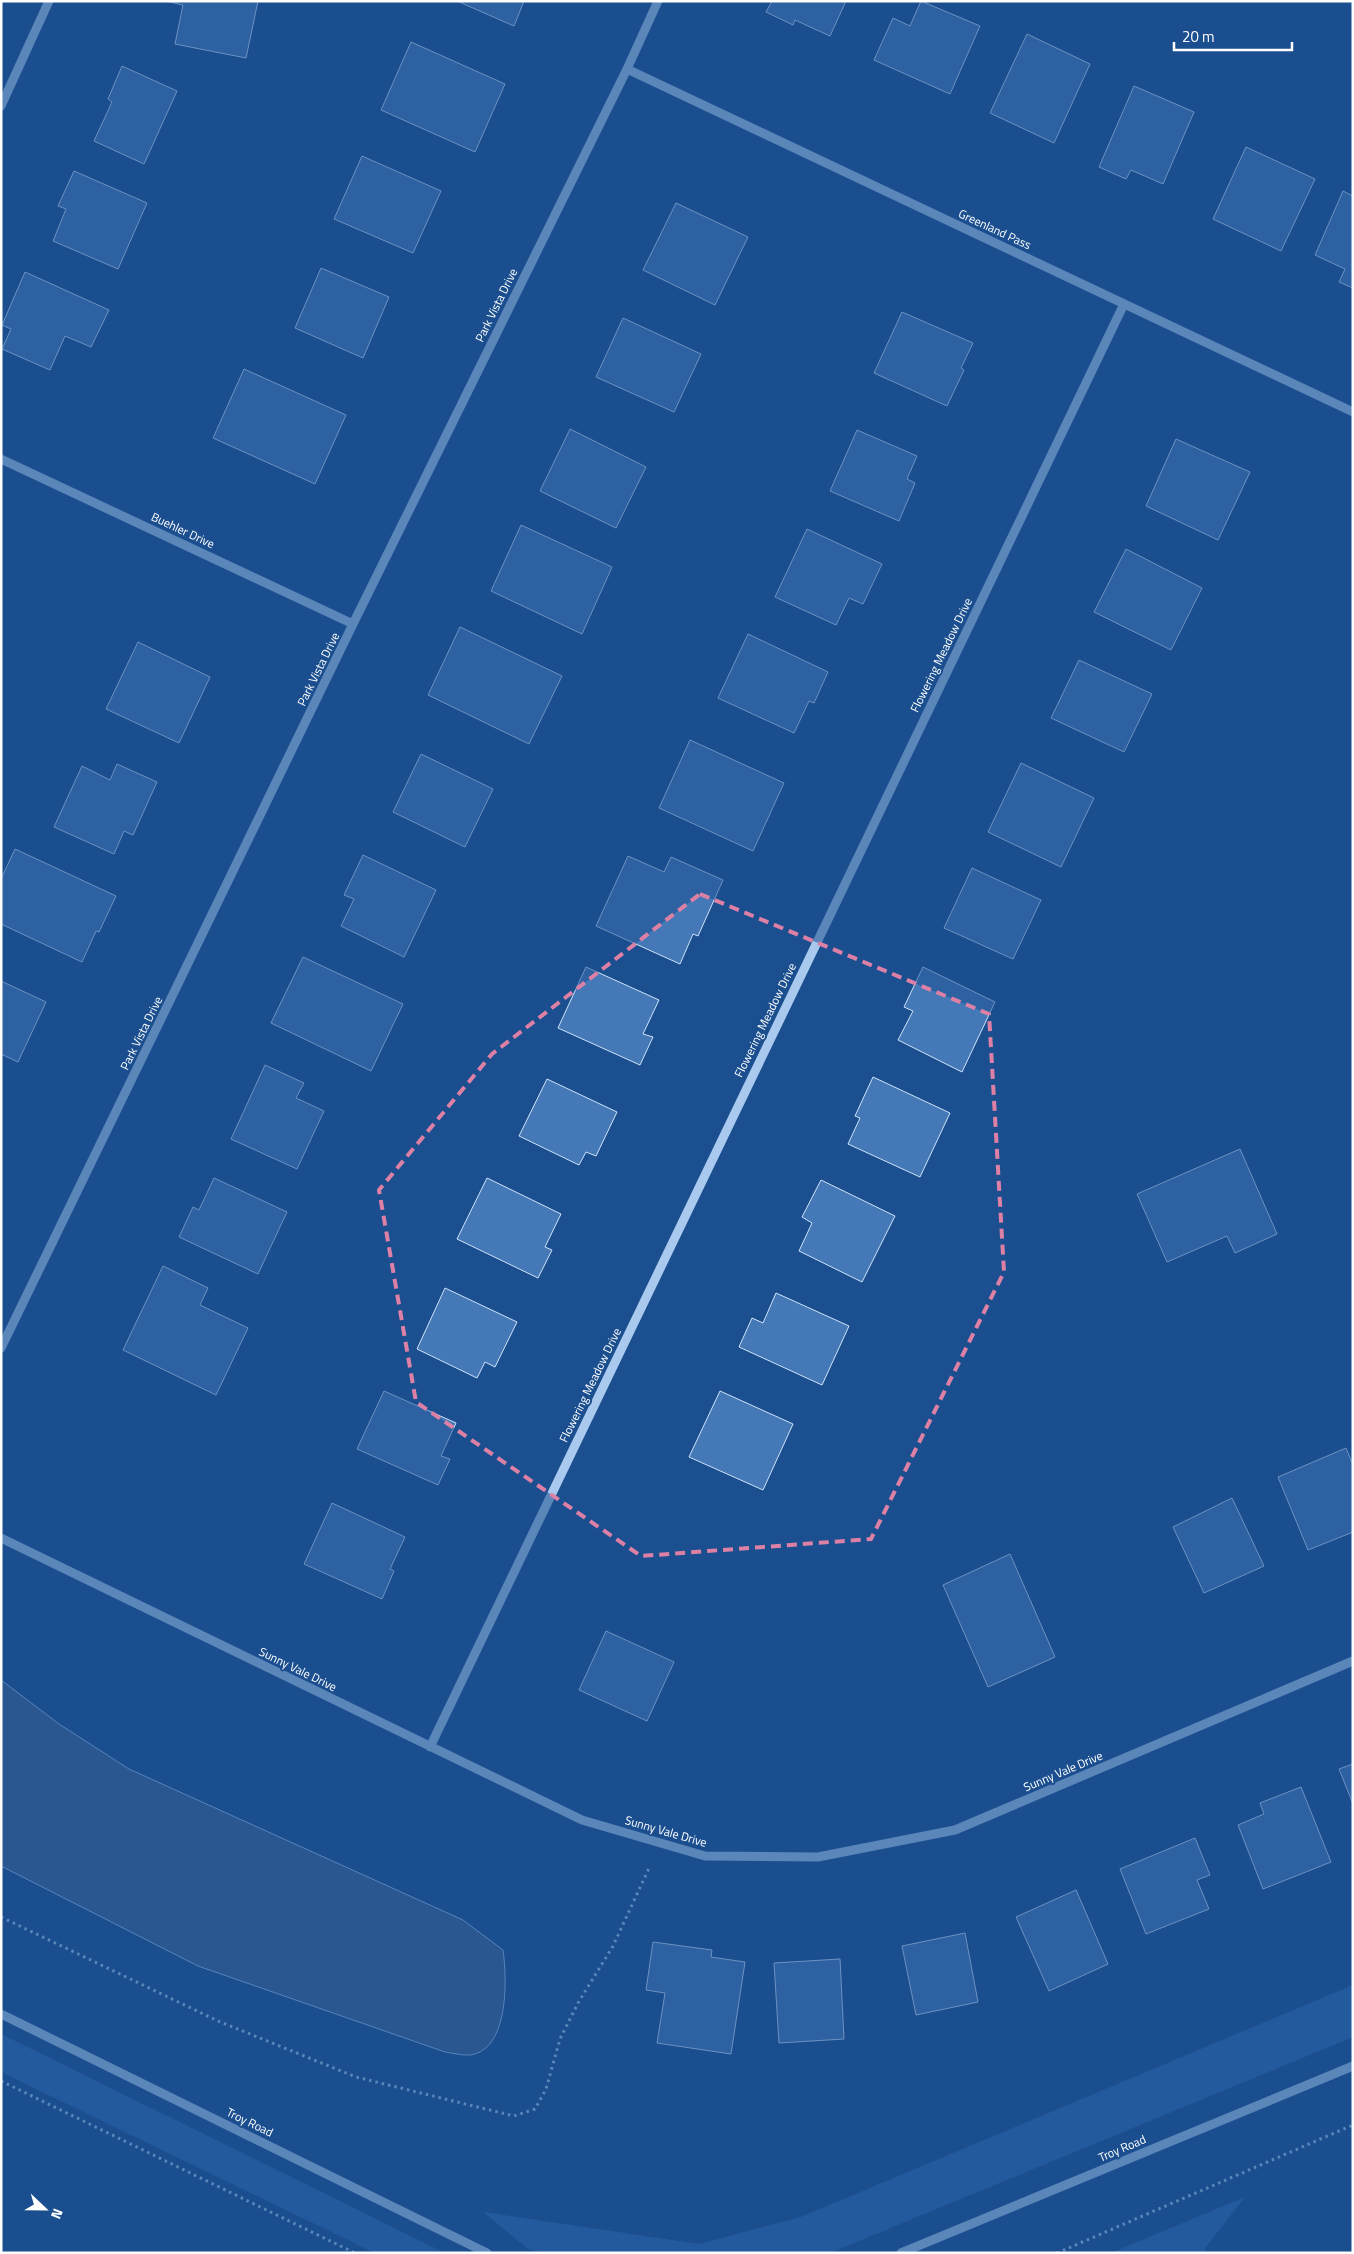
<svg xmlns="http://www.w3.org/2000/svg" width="1354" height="2254" viewBox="0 0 1354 2254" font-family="'Titillium Web',sans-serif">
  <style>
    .green { fill: #2e69ad }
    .water { fill: #3c6290; stroke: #9cc4f0 }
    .building { fill: #4478b7; stroke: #cfe3fa }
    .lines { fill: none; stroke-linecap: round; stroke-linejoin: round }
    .path { stroke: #a9c9ee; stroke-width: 3; stroke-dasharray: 2.5 4; stroke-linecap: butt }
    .minor { stroke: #a9c9ee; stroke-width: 9 }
    .marked { fill: none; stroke: #dd80a5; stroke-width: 4; stroke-dasharray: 10 6; stroke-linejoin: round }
    .labels { text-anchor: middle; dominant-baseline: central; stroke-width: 4; stroke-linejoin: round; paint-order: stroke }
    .street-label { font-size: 12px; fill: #fff; stroke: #1b4f8f }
  </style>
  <rect width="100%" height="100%" fill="#1b4f8f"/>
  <path class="green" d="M1353,1985v52l-523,216h-290l-13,-5 -44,-36 216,32 102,-27z
    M1,2034l444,219h-70l-374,-181z
    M1245,2197l-40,51 1,5h-95z"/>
  <path class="water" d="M1,1680l58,44 70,45 334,151 40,30c4,27 6,94 -28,104 -8,3 -22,-1 -30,-2l-247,-86 -197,-100z"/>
  <path class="building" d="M165,1h93l-12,57 -71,-14 8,-39z
    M457,1h67l-10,25z
    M772,1h74l-16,35 -35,-16 -2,5 -27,-13z
    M921,1l59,25 -30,68 -76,-34 19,-42 17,8z
    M1027,34l63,30 -36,79 -64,-30z
    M411,42l94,42 -30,68 -94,-42z
    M122,66l55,25 -33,73 -50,-23 18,-39 -4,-3z
    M1134,86l60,26 -31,72 -32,-14 -5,9 -27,-12z
    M1246,147l69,32 -34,72 -68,-32z
    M362,156l79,35 -28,62 -79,-34z
    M74,171l73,32 -29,66 -65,-28 13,-32 -8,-3z
    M1343,191l10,5v92l-14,-6 6,-13 -30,-14z
    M676,203l72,34 -33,68 -72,-35z
    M321,268l68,29 -26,61 -68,-30z
    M25,272l84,38 -18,37 -26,-11 -15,34 -48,-21 9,-20 -9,-4z
    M902,312l71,31 -12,25 3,2 -17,36 -73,-33z
    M623,318l78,36 -27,58 -78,-35z
    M244,369l102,46 -31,69 -102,-46z
    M570,429l76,38 -30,61 -76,-37z
    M857,430l60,26 -10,23 8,4 -16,38 -69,-30z
    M1176,439l74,33 -32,68 -72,-34z
    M521,525l91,42 -30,67 -91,-43z
    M807,529l75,35 -19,40 -14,-6 -13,27 -61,-28z
    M1126,549l76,39 -31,62 -77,-38z
    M460,627l102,49 -33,68 -101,-49z
    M748,634l80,38 -14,31 -5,-2 -15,32 -76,-35z
    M138,642l72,35 -31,66 -73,-34z
    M1079,660l73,34 -28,58 -73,-34z
    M690,740l94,43 -31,68 -94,-43z
    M421,754l72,35 -28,58 -72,-35z
    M1021,763l73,35 -33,69 -73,-35z
    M117,764l40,18 -24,53 -9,-4 -10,23 -60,-27 28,-61 28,14z
    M15,849l101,47 -17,36 -3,-1 -14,31 -81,-38v-45z
    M363,855l73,35 -32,67 -63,-31 13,-27 -10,-4z
    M628,856l36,16 7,-15 52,23 -25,56 -5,-2 -13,30 -84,-38z
    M972,868l69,32 -28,59 -69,-31z
    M303,957l100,47 -32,67 -100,-48z
    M586,967l73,33 -16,34 10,3 -13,28 -82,-37z
    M923,967l72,35 -33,70 -64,-32 15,-29 -9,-4z
    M1,981l45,21 -28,60 -17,-8z
    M265,1065l39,18 -8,15 28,13 -27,58 -66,-30z
    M873,1077l77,36 -30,64 -72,-33 12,-26 -5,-2z
    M547,1079l70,33 -21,44 -10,-4 -7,13 -60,-29z
    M1240,1149l37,85 -42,19 -8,-17 -60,26 -30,-68z
    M214,1178l73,34 -29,62 -79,-37 14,-30 6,3z
    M487,1178l74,36 -16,33 7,3 -14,28 -81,-39z
    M821,1180l74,36 -33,66 -63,-31 13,-28 -10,-6z
    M163,1266l45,22 -8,17 48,23 -32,67 -93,-45z
    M445,1288l72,34 -22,45 -10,-5 -8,16 -60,-29z
    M776,1293l73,33 -27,59 -83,-38 13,-29 11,5z
    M384,1391l72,32 -15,33 9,3 -12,26 -81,-36z
    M720,1391l73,33 -30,66 -74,-33z
    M1346,1448l7,17v67l-45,18 -30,-73z
    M1232,1498l32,68 -60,27 -31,-66z
    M332,1503l73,34 -15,32 4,2 -12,28 -78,-35z
    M1010,1554l45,103 -67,30 -45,-102z
    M606,1631l68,31 -27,59 -68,-31z
    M1353,1764v40l-14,-35z
    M1301,1787l30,75 -68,27 -25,-64 26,-11 -4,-11z
    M1195,1838l15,37 -13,5 12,29 -63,25 -26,-65z
    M1076,1890l32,74 -59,27 -33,-74z
    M965,1933l13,69 -62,13 -14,-69z
    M653,1942l59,8 -1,7 34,5 -14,92 -74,-11 8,-50 -19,-3z
    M840,1959l4,80 -65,4 -5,-80z"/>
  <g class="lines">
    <path class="path" d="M1,1917l217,104 138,56 158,39 21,-7 11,-20 14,-50 18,-36 35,-57 37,-80
      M1,2081l354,172
      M1057,2253l296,-128"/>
    <path class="minor" d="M627,69l726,343
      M1,106l48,-105
      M1,459l352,165
      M1,1348l352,-724 274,-555 31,-68
      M1,1538l581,282 123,36 113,1 137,-27 398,-169
      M430,1747l694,-1443
      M1,2014l486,239
      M901,2253l452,-187"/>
  </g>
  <path d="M0 0H1354V2254H0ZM700,894l289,120 15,258 -133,267 -230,17 -225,-154 -37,-212 113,-136z" fill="#1b4f8f" fill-opacity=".55" fill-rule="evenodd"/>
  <path class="marked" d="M700,894l289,120 15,258 -133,267 -230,17 -225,-154 -37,-212 113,-136z"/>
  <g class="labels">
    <g class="street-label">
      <text transform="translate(995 229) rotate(25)">Greenland Pass</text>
      <text transform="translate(496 305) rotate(-64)">Park Vista Drive</text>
      <text transform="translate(183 530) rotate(25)">Buehler Drive</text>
      <text transform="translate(941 655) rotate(-64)">Flowering Meadow Drive</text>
      <text transform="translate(318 669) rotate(-64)">Park Vista Drive</text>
      <text transform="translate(765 1020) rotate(-64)">Flowering Meadow Drive</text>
      <text transform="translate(141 1033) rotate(-64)">Park Vista Drive</text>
      <text transform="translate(590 1385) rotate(-64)">Flowering Meadow Drive</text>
      <text transform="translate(298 1669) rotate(26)">Sunny Vale Drive</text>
      <text transform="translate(1063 1771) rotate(-23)">Sunny Vale Drive</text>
      <text transform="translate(666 1831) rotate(16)">Sunny Vale Drive</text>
      <text transform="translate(250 2122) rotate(26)">Troy Road</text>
      <text transform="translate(1122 2148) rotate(-23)">Troy Road</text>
    </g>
  </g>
  <rect width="1354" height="2254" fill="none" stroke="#ffffff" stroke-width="5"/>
  <g transform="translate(45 2209) rotate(112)" stroke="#1b4f8f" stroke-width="4" paint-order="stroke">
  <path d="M0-4L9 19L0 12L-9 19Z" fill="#ffffff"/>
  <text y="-8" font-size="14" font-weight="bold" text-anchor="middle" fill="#ffffff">N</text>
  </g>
  <path d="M1174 42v8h118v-8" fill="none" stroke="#ffffff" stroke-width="2.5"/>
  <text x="1182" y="42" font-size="15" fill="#ffffff" stroke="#1b4f8f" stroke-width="4" paint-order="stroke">20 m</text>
</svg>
